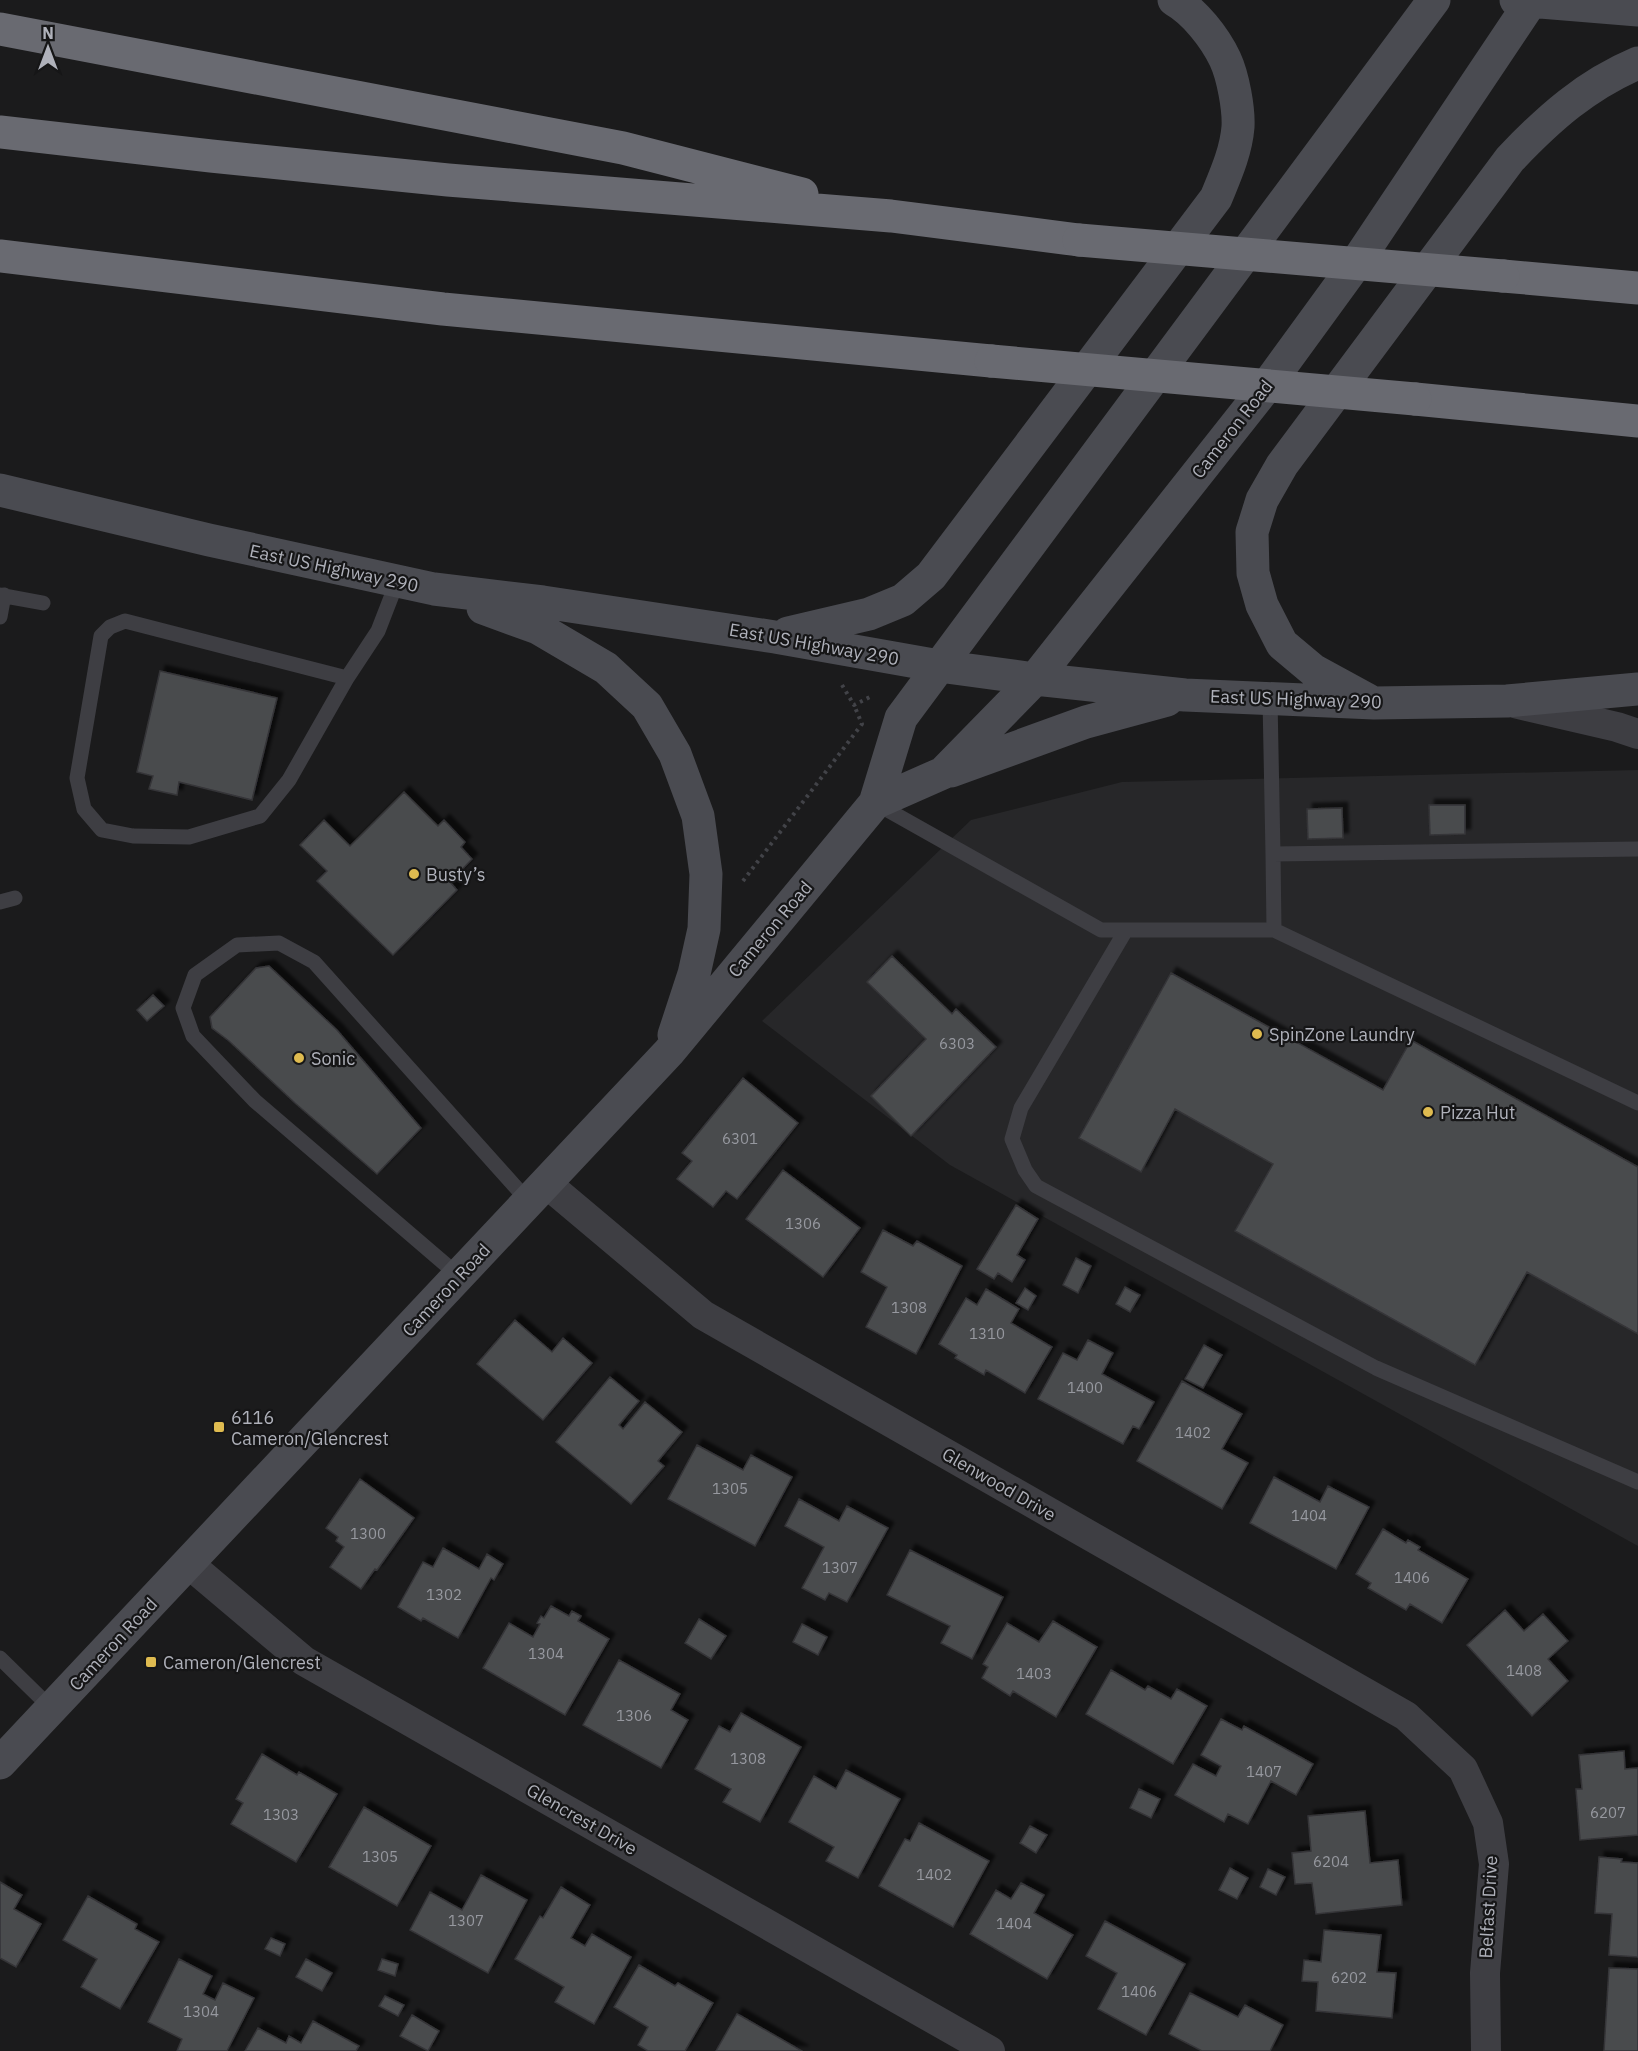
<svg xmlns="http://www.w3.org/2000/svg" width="1638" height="2051" viewBox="0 0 1638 2051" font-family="'IBM Plex Sans',sans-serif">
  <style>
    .built { fill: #272729 }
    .building { fill: #4a4b4e; stroke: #353538; stroke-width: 1.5; filter: url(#shadow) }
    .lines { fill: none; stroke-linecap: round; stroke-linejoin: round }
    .path { stroke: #424348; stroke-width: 4; stroke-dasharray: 3 4.5; stroke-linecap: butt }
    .lane { stroke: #3e3e43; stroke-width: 15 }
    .street { stroke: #3e3e43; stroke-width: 30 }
    .secondary { stroke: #4a4b51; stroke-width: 33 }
    .highway { stroke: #696a71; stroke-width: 33 }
    .highway-bridge { stroke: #696a71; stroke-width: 33 }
    .poi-dot { fill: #dfbb50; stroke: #161617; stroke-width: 2 }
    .labels { text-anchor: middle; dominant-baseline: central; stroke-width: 4.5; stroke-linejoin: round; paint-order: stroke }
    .number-label { font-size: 15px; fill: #96989f }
    .street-label { font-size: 18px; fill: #afb1ba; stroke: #161617 }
    .poi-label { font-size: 18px; fill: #afb1ba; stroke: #161617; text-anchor: start }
  </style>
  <defs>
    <filter id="shadow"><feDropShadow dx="5.5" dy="-5.5" stdDeviation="1.5" flood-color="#0009"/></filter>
  </defs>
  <rect width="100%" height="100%" fill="#1b1b1c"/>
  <path class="built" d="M1638,770v776l-688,-381 -188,-144 209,-201 151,-38z"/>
  <path class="building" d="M160,671l117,27 -25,102 -73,-18 -2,13 -28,-6 4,-13 -16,-4z
    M404,792l34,34 6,-6 21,22 -4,5 11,12 -22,23 7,8 -64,65 -76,-74 10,-10 -27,-26 24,-25 26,26z
    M1429,805h36v29l-35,1z
    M1342,808l1,30 -35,1 -1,-30z
    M892,956l60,58 4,-5 40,38 -85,89 -40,-40 55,-57 -59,-57z
    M269,966l68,64 84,98 -44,46 -82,-71 -66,-62 -17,-13 -2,-11 46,-49z
    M1171,973l212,117 28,-50 227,127v167l-111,-62 -52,93 -240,-134 38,-67 -98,-55 -34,63 -62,-34z
    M153,995l11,11 -17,15 -10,-11z
    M743,1078l55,45 -61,76 -11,-8 -13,16 -36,-28 15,-18 -10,-8z
    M783,1170l77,58 -37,49 -77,-58z
    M1016,1205l22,14 -21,36 8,5 -13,22 -14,-9 -4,6 -17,-10z
    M883,1230l30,16 4,-5 45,25 -46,88 -50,-27 21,-40 -26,-15z
    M1076,1258l15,8 -13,27 -15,-8z
    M1125,1287l15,8 -10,17 -14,-8z
    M1025,1288l11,8 -8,14 -12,-7z
    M986,1289l33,20 -8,14 41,24 -27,46 -39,-23 -2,5 -29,-17 2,-3 -18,-11 27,-46 11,7z
    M515,1320l37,32 11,-14 29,25 -49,57 -66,-56z
    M1088,1340l25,13 -11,21 52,28 -15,27 -6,-3 -10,18 -85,-45 25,-46 14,7z
    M1204,1345l18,10 -19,33 -18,-9z
    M610,1377l29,24 -20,24 4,4 22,-27 37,30 -24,29 6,5 -33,38 -75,-62z
    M1182,1381l60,33 -20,35 26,14 -26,46 -85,-48z
    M697,1445l46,25 8,-15 41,22 -37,69 -87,-47z
    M1274,1477l46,25 8,-16 41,21 -33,62 -86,-46z
    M360,1479l54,39 -37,52 -2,-1 -14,20 -31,-22 14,-20 -8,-6 2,-4 -12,-9z
    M799,1499l40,22 8,-15 41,22 -41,74 -18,-9 -4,7 -23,-12 22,-41 -39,-21z
    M1383,1529l23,14 2,-3 12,7 -2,3 50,29 -26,44 -32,-19 -4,6 -38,-22 3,-5 -15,-9z
    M443,1548l36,21 8,-15 16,10 -9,16 -3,-2 -33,60 -35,-20 -2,3 -23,-14 25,-45 10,5z
    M910,1550l93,47 -31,62 -31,-16 9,-17 -63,-31z
    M551,1606l18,10 3,-5 9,5 -3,5 31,18 -44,76 -82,-47 26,-45 24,14 7,-13 -3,-1 4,-7 3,2z
    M1505,1610l19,21 19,-17 25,27 -20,18 20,22 -36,35 -65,-71z
    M699,1619l27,17 -15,23 -26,-16z
    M1053,1621l44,26 -41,70 -43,-26 -3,5 -28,-18 6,-11 -5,-3 24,-41 32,19z
    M802,1624l25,13 -9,18 -25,-13z
    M619,1660l61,34 -9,16 17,10 -27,48 -78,-43z
    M1111,1670l34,20 3,-4 23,13 6,-10 30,17 -34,58 -87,-50z
    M741,1713l60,34 -41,75 -37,-20 8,-13 -36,-20 24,-43 11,6z
    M1221,1719l21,11 2,-4 69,38 -17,31 -25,-14 -23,43 -20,-10 -4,8 -49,-27 18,-31 23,12 5,-10 -20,-11z
    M1624,1751l1,18 13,-1v67l-58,5 -4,-51h6l-3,-34z
    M262,1754l35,21 2,-3 38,22 -41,68 -65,-38 12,-21 -7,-4z
    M846,1770l54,29 -42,79 -32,-17 8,-14 -45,-25 25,-46 22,13z
    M1139,1789l21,10 -9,19 -21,-10z
    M364,1807l67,39 -34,60 -68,-39z
    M1365,1811l5,52 28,-3 4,45 -86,9 -4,-31 -17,1 -3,-31 19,-2 -3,-35z
    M919,1823l70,38 -36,66 -74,-41 26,-47 5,2z
    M1030,1826l17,9 -11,18 -16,-10z
    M1599,1857l23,2 -1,3 17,1v94l-29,-2 3,-41 -17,-1z
    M1230,1868l18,10 -11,21 -18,-9z
    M1268,1869l17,8 -9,18 -16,-8z
    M481,1875l46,25 -39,73 -78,-43 20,-38 32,18z
    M0,1882l22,13 -8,14 27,15 -25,43 -16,-9z
    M1021,1883l23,12 -10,18 39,22 -26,44 -77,-45 26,-44 15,9z
    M561,1887l29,18 -19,33 14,8 7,-12 39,23 -37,67 -39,-22 9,-15 -49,-28 25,-43 3,2z
    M88,1896l49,28 -2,5 24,13 -39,67 -39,-22 16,-28 -34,-19z
    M1105,1921l80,43 -39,71 -48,-26 19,-36 -31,-17z
    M1324,1930l57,5 -4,37 19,1 -4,45 -76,-7 2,-29 -16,-1 2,-21 17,2z
    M271,1938l14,6 -5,12 -15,-7z
    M179,1959l33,17 -9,18 12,6 8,-17 31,15 -27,53h-50l5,-12 -34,-17z
    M306,1959l26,14 -10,18 -26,-14z
    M382,1959l16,5 -3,12 -17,-6z
    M639,1965l36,21 3,-3 35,20 -28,48h-37l-10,-6 10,-18 -34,-20z
    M1609,1968l29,1v82h-34z
    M1190,1993l48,24 7,-12 38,20 -13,26h-68l-33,-17z
    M385,1996l19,9 -6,11 -19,-10z
    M737,2014l4,2 61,35h-86z
    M412,2015l27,16 -11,20 -28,-15z
    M313,2021l46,25 -3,5h-111l13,-23 28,15 3,-7 12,7z"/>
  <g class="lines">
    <path class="path" d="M842,685l12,20 18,-9
      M743,881l119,-157 -8,-19"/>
    <path class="lane" d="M0,595l43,8
      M0,617l4,-22
      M347,678l-58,102 -29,36 -71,21 -56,-1 -31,-6 -18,-21 -7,-31 24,-142 9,-9 15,-6 222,57 31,-47 19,-49
      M1270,699l3,155 365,-5
      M877,804l224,126h173l364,173
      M1273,854l1,76
      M0,902l15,-4
      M1126,930l-105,178 -9,31 13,31 11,16 340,182 262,114
      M459,1276l-204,-175 -62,-65 -10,-28 12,-33 42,-30 42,-2 35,19 215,240
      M0,1658l52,51"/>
    <path class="street" d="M1518,704l99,23 21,7
      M546,1183l157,132 703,401 57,53 25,54 6,41 -9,109 1,78
      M189,1564l115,97 686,390"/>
    <path class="secondary" d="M1516,0l122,10
      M0,490l209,50 225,49 109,13 232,35 164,29 96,13 150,16 189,8 133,-2 131,-12
      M483,608l55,20 68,40 41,38 28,48 23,62 8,58 -2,55 -10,45 -20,61
      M788,633l81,-19 34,-14 28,-24 285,-378c9,-22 20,-46 22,-71 1,-18 -5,-51 -13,-68 -10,-21 -30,-47 -51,-59
      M1368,700l-55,-30 -31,-26 -20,-39 -9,-32 -1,-41 10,-32 20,-35 228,-306c39,-41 76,-74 128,-96
      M951,771l135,-49 81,-22
      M875,803l68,-30 92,-94 234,-296 83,-114 180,-269
      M0,1763l669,-711 206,-249 26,-85 533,-718"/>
    <path class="highway" d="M0,29l623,119 179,46
      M0,132l211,24 237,24 443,36 188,24
      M0,256l443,53 548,52
      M1503,276l135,12
      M1415,399l223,22"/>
    <path class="highway-bridge" d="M1079,240l424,36
      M991,361l424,38"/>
  </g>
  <g class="poi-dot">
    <circle cx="414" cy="874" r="6"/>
    <circle cx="1257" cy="1034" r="6"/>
    <circle cx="299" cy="1058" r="6"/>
    <circle cx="1428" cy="1112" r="6"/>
    <rect x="213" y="1421" width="12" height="12" rx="3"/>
    <rect x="145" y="1656" width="12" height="12" rx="3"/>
  </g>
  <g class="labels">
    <g class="number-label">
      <text x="957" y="1043">6303</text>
      <text x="740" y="1138">6301</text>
      <text x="803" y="1223">1306</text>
      <text x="909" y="1307">1308</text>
      <text x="987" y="1333">1310</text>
      <text x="1085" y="1387">1400</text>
      <text x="1193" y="1432">1402</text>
      <text x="730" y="1488">1305</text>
      <text x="1309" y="1515">1404</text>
      <text x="368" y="1533">1300</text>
      <text x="840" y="1567">1307</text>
      <text x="1412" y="1577">1406</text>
      <text x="444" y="1594">1302</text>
      <text x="546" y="1653">1304</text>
      <text x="1524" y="1670">1408</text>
      <text x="1034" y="1673">1403</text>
      <text x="634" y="1715">1306</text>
      <text x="748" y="1758">1308</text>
      <text x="1264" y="1771">1407</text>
      <text x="1608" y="1812">6207</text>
      <text x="281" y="1814">1303</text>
      <text x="380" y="1856">1305</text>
      <text x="1331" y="1861">6204</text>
      <text x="934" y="1874">1402</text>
      <text x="466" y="1920">1307</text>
      <text x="1014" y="1923">1404</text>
      <text x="1349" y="1977">6202</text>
      <text x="1139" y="1991">1406</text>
      <text x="201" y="2011">1304</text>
    </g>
    <g class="street-label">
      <text transform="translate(1232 429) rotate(-52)">Cameron Road</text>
      <text transform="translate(334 568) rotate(12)">East US Highway 290</text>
      <text transform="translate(814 644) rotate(10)">East US Highway 290</text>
      <text transform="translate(1296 699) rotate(2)">East US Highway 290</text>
      <text transform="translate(770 929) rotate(-50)">Cameron Road</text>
      <text transform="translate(446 1290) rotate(-47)">Cameron Road</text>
      <text transform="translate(999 1484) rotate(30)">Glenwood Drive</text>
      <text transform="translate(113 1644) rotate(-47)">Cameron Road</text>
      <text transform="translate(582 1819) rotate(30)">Glencrest Drive</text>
      <text transform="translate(1488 1907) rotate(-87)">Belfast Drive</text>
    </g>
    <g class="poi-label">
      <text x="426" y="874">Busty’s</text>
      <text x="1269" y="1034">SpinZone Laundry</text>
      <text x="311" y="1058">Sonic</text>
      <text x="1440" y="1112">Pizza Hut</text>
      <text x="231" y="1417">6116<tspan x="231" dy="21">Cameron/Glencrest</tspan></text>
      <text x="163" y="1662">Cameron/Glencrest</text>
    </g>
  </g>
  <g transform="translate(48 48)" stroke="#161617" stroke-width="4.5" paint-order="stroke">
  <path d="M0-4.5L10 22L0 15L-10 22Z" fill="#afb1ba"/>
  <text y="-9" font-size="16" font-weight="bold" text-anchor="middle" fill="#afb1ba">N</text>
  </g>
</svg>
